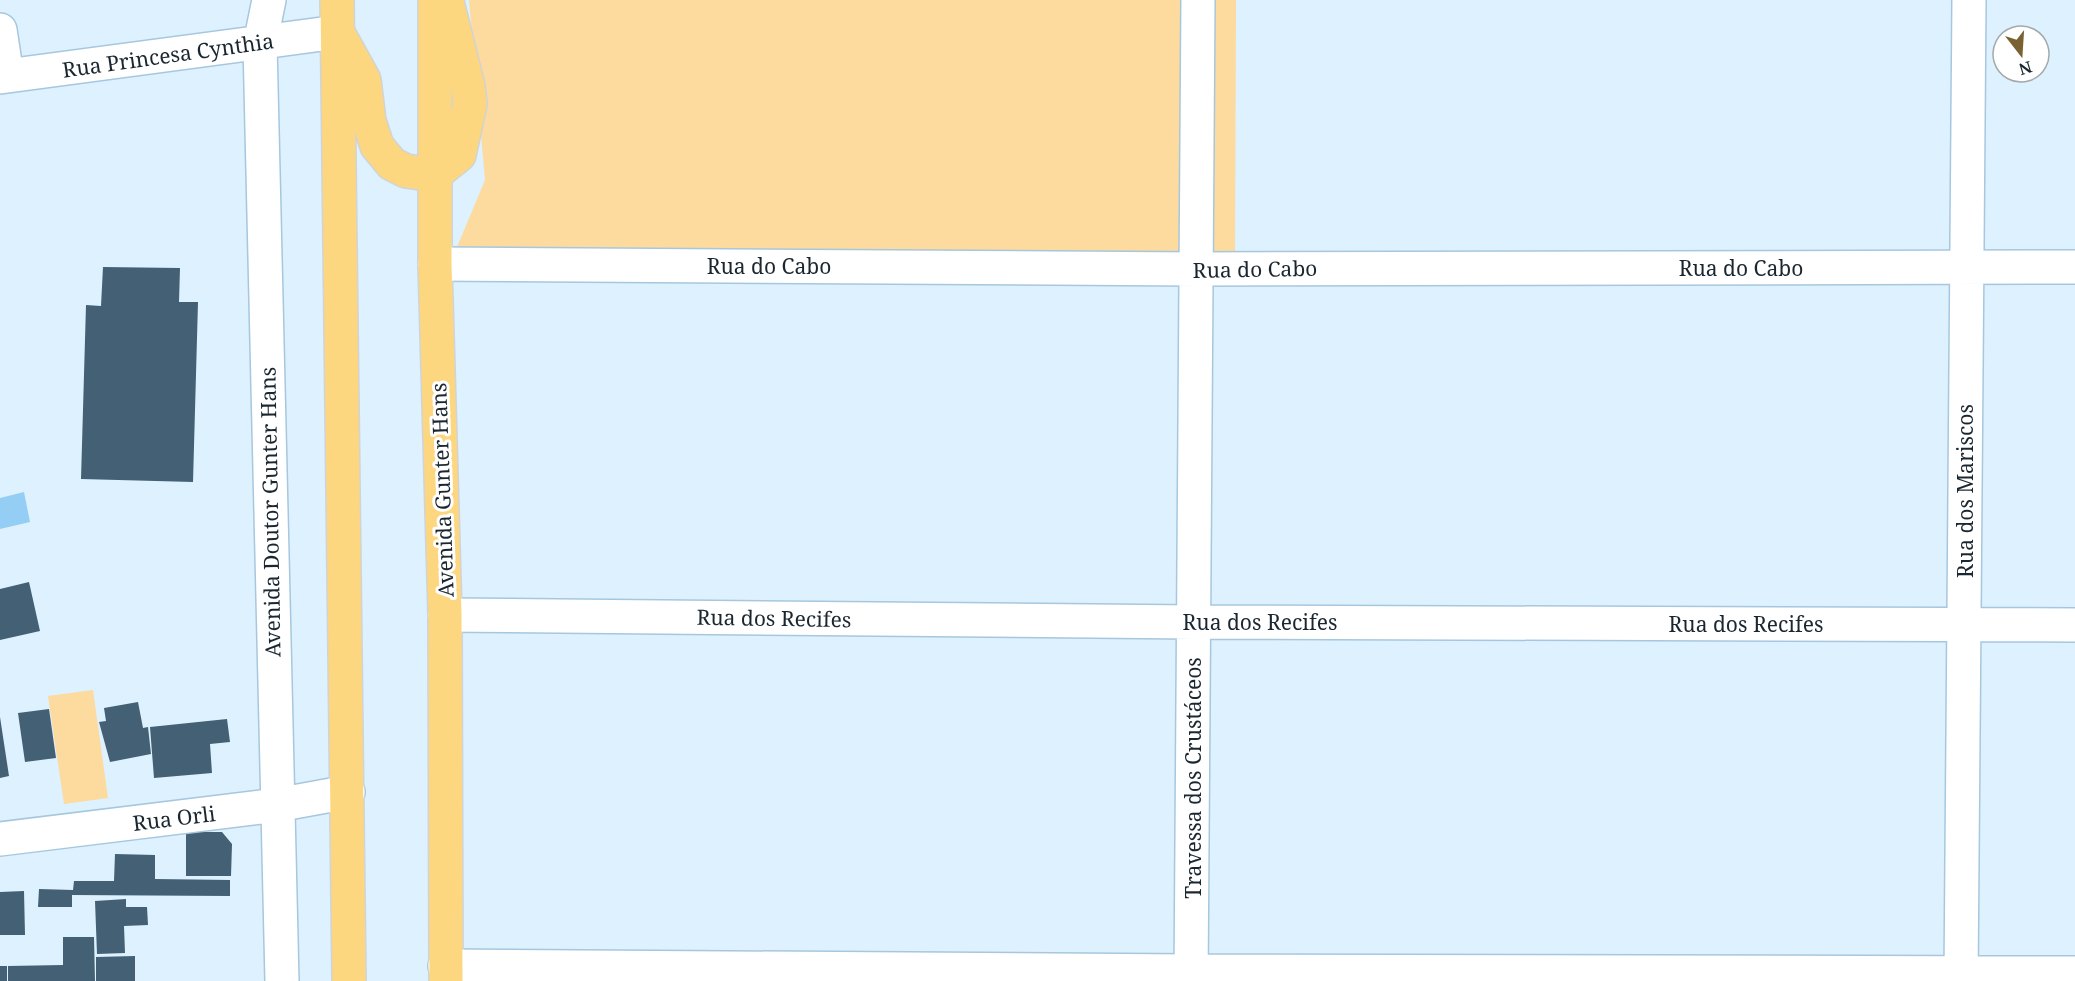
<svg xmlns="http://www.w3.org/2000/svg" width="2075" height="981" viewBox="0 0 2075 981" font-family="'Noto Serif',serif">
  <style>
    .green { fill: #fdda9e }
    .water { fill: #95cef5 }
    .building { fill: #436074 }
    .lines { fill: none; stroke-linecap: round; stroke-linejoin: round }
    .minor-casing { stroke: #a7c7de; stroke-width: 36 }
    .major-casing { stroke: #d1d4d6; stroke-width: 36 }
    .minor { stroke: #fff; stroke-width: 33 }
    .major { stroke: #fdd680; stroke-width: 33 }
    .labels { text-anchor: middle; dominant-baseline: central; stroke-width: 6; stroke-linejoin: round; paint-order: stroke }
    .street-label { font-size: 21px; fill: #1b2730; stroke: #fff }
  </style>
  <rect width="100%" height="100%" fill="#ddf1ff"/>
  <path class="green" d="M469,0h767l-1,254 -780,-2 30,-72z
    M93,690l15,108 -44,6 -16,-108z"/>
  <path class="water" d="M24,492l6,30 -30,7v-31z"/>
  <path class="building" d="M103,267l77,1 -1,34h19l-5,180 -112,-3 5,-174 15,1z
    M29,582l11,49 -40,9v-51z
    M138,702l5,26 5,-1 3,27 -41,8 -11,-40 7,-1 -2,-13z
    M49,709l7,49 -31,4 -7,-49z
    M0,717l9,59 -9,2z
    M227,719l3,23 -20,2 2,29 -58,5 -4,-51z
    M186,832h36l10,12 -1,32h-45z
    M115,854l40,1v24l75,1v16l-158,-1v12h-34l1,-18 34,1 1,-9h40z
    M24,891l1,44h-25v-43z
    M126,899v8h21l1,18 -24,1 1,27 -28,1 -2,-53z
    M63,937h31l1,44h-87v-15l55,-1z
    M135,956v25h-39v-24z
    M0,966h7v15h-7z"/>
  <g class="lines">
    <g class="minor-casing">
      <path id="minor" d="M269,0l-9,44 22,937
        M0,30l7,46
        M0,77l337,-45
        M435,264l761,5 879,-2
        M445,615l749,7 881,3
        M0,839l277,-34 71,-13
        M445,966l746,5 884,2
        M1191,981l7,-981
        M1961,981l8,-981"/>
    </g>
    <g class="major-casing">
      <path id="major" d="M337,0l12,981
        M435,0v264l10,351 1,366
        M338,33l26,47 5,41 8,25 15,18 14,7 28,4 25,-20 11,-51 -2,-18 -21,-84"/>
    </g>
    <use href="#minor" class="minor"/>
    <use href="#major" class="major"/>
  </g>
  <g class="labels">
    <g class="street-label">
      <text transform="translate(168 55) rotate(-8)">Rua Princesa Cynthia</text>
      <text x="769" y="266">Rua do Cabo</text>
      <text x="1741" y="268">Rua do Cabo</text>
      <text transform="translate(1255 269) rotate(-1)">Rua do Cabo</text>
      <text transform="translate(442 490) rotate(-92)">Avenida Gunter Hans</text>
      <text transform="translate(1965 491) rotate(-90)">Rua dos Mariscos</text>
      <text transform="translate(270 512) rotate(-91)">Avenida Doutor Gunter Hans</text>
      <text transform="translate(774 618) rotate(1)">Rua dos Recifes</text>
      <text x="1260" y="622">Rua dos Recifes</text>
      <text x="1746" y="624">Rua dos Recifes</text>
      <text transform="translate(1193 778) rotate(-90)">Travessa dos Crustáceos</text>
      <text transform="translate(174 818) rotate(-7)">Rua Orli</text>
    </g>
  </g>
  <g transform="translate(2021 54) rotate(163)"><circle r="28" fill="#ffffff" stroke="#a4a9ac" stroke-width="1.5"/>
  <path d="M0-4.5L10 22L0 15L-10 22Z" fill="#7a6132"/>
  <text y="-9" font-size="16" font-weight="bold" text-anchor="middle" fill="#1b2730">N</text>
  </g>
</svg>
